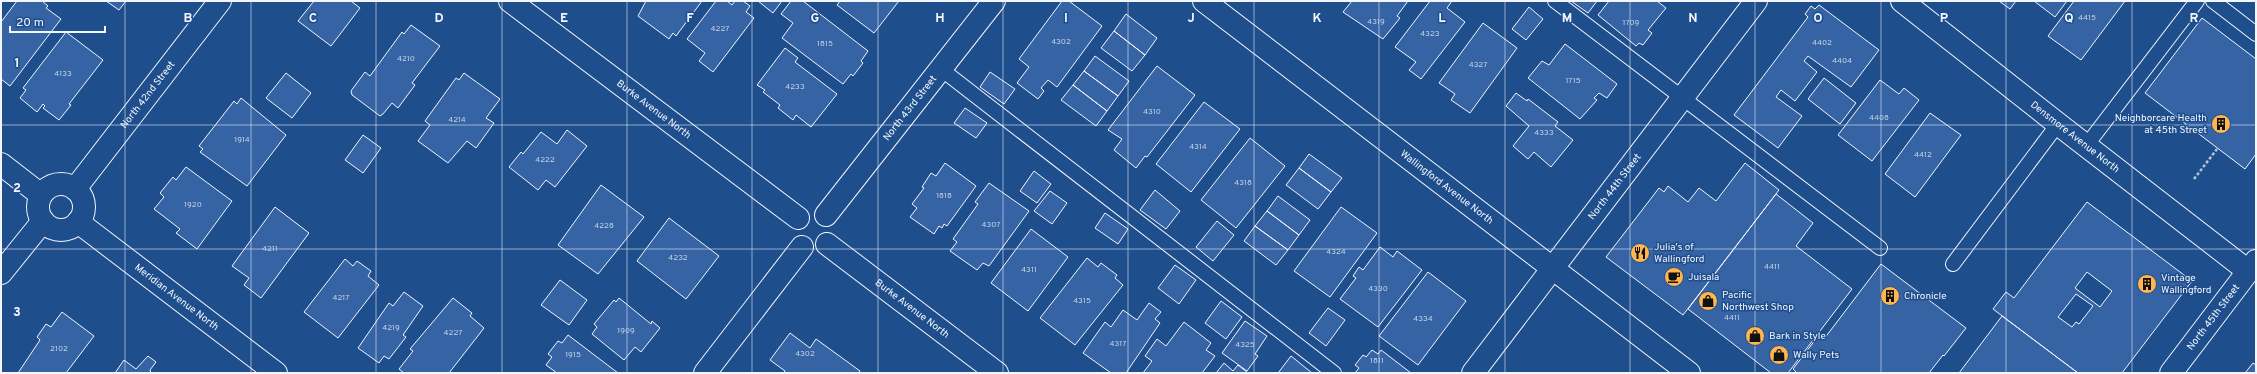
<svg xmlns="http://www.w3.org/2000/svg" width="2257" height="374" viewBox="0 0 2257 374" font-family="Overpass,sans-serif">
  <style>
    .building { fill: #3563a3; stroke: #f2f6ff; fill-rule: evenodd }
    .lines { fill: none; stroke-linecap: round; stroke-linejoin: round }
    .lane-casing { stroke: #f2f6ff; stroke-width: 16 }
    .street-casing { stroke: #f2f6ff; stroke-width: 24 }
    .secondary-casing { stroke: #f2f6ff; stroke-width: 24 }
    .path { stroke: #b3c4dc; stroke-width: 2.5; stroke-dasharray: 3 2; stroke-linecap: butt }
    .lane { stroke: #1f4e8c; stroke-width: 14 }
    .street { stroke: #1f4e8c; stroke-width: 22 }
    .secondary { stroke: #1f4e8c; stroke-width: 22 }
    .grid { fill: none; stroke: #f2f6ff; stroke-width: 1; stroke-opacity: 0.55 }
    .labels { text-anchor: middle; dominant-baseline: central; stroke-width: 3; stroke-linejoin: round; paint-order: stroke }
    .number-label { font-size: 8px; fill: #c3d1e8 }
    .street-label { font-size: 10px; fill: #f2f6ff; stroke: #1f4e8c }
    .poi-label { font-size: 10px; fill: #f2f6ff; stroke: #1f4e8c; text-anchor: start }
    .grid-label { font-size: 13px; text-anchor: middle; font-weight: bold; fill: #f2f6ff; stroke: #1f4e8c; stroke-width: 3; stroke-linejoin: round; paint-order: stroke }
  </style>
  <rect width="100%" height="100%" fill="#1f4e8c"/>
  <path class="building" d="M17,1h25l6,5 -2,2 15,11 -51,67 -9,-7v-57z
    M106,1h20l-7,9z
    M314,1h37l9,7 -29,38 -33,-25z
    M646,1h56l-26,35 -3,-3 -4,6 -31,-23z
    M716,1h11l5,4 3,-4h8l7,5 -4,6 8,6 -41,54 -14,-11 6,-8 -18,-14z
    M758,1h24l-9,12z
    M791,1h12l65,50 -7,10 2,2 -10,13 -2,-2 -8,10 -61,-46 11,-15 -12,-9z
    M840,1h59l-25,32 -37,-28z
    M1062,1h7l33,25 -45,61 -9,-7 -7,8 3,3 -6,8 -21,-16 12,-16 -10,-8z
    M1352,1h56l-11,15 3,2 -17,21 -40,-27z
    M1430,1h22l-5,7 18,14 -44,57 -12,-9 7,-8 -21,-15z
    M1571,1h26l-9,12z
    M1609,1h48l9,7 -18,22 4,3 -9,12 -4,-2 -3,3 -38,-31z
    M1999,1h17l-6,8z
    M2034,1h33l-12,16z
    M2074,1h51l-44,59 -33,-24z
    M1819,5l60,45 -28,37 -43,-31 -4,5 13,11 -22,29 -14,-11 -5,7 26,19 -24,32 -44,-33 74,-98 -3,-3 6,-8 4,3z
    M1529,7l14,12 -17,21 -14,-11z
    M1126,14l31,24 -12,17 -31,-24z
    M2202,18l54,41v95l-11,15 -100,-76z
    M1483,23l34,25 -47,65 -19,-13 4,-6 -16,-11z
    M411,25l29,21 -28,37 3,2 -17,23 -6,-5 -9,11 -3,2 -28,-21 -1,-4 14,-19 5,4 32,-44 2,2z
    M1114,31l31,24 -13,16 -31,-23z
    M66,32l37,28 -34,44 2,1 -12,15 -16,-12 2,-2 -2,-2 -6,8 -17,-14 6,-8 -3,-2z
    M1565,44l52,40 -10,14 -8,-5 -5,5 3,2 -17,19 -52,-41 14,-17 7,4z
    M785,48l13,10 -3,4 42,32 -26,33 -15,-12 -3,5 -15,-12 2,-3 -17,-13 2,-2 -8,-5z
    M1095,56l34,25 -11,15 -34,-25z
    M1157,66l38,29 -48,62 -2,-1 -9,12 -22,-18 8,-11 -14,-9z
    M1084,71l34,25 -11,15 -34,-26z
    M990,72l25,17 -11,15 -24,-17z
    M286,73l25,20 -19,25 -26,-20z
    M464,73l36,26 -14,19 8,5 -18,25 -9,-7 -19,22 -30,-22 12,-16 -5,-4 31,-43 3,2z
    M1824,78l32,25 -16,21 -32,-25z
    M1880,80l19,14 5,-6 15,12 -47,61 -34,-26z
    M1073,85l34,26 -11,15 -35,-26z
    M1516,93l11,8 1,-2 30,23 -3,4 18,14 -22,27 -17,-15 -6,7 -15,-13 16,-20 -23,-20z
    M241,98l45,37 -39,51 -47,-34 3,-3 -4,-3 35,-45 3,3z
    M1204,102l36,27 -49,63 -35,-28z
    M965,108l22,15 -11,15 -22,-15z
    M1930,113l31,22 -46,62 -30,-23z
    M567,130l20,16 -32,41 -9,-7 -8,10 -29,-23 12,-15 2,2 18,-22 16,12z
    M363,135l18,13 -18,25 -18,-13z
    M1250,138l35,28 -49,62 -35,-28z
    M1309,154l33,24 -11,14 -32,-24z
    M945,163l31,23 -29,40 -3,-2 -2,4 -3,-2 -5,8 -24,-17 7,-9 -5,-4 12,-16 -2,-1 9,-14 5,3z
    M1745,163l34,27 -96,125 -77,-58 53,-69 5,4 4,-6 20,16 11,-14 17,13z
    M186,167l46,34 -35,48 -21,-16 4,-4 -26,-20 10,-12 -4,-4 13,-16 3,3z
    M1299,168l32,24 -13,17 -32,-24z
    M1034,171l17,13 -14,19 -17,-12z
    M989,183l40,28 -40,55 -6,-3 -6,7 -27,-19 7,-9 -4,-3 25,-35 -3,-2z
    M601,185l43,32 -46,57 -40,-29z
    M1155,190l25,21 -14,18 -26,-19z
    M1050,191l17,12 -15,21 -18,-13z
    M1776,194l37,29 -17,23 56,43 -64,84h-17l-83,-64z
    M1278,196l32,24 -11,15 -32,-24z
    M2087,202l105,79 -70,92h-44l-85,-64 13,-17 8,6zM2087,272l25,19 -12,16 -25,-19zM2076,294l17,12 -14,18 -3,-2 -4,5 -14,-10z
    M275,207l34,26 -48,65 -17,-13 5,-7 -17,-12z
    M1341,207l36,26 -47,64 -36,-26z
    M1267,211l32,24 -11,15 -33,-24z
    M1105,213l23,16 -10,15 -23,-16z
    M669,218l50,38 -33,43 -49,-38z
    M1217,221l17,14 -21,26 -17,-14z
    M1255,226l33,24 -12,15 -32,-24z
    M1031,229l37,28 -40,54 -37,-28z
    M1380,247l13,10 4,-6 25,19 -44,57 -38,-28 16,-21 -3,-2 6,-9 4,3z
    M1087,258l11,9 3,-4 16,12 -2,3 8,7 -48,60 -35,-27z
    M345,259l8,7 4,-5 14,10 -3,5 11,9 -41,53 -34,-26z
    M1881,264l85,64 -22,28 -1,-1 -14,18h-132l-4,-4 26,-34 5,4z
    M1175,265l21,15 -17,24 -21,-16z
    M1428,272l38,29 -48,64 -39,-29z
    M560,280l27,20 -18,25 -28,-20z
    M404,292l19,14 -20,29 3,2 -17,22 -5,-3 -5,7 -21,-15 31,-45 4,3z
    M453,298l19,15 -2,3 14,12 -35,45h-45l-5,-4 14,-18 -3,-2z
    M619,298l32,26 1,-3 8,7 -19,24 -6,-5 -11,13 -32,-26 5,-7 -3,-3 20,-24 2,2z
    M1221,301l21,16 -16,22 -21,-16z
    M1149,303l12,9 -6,7 5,4 -34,50h-15l-28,-20 22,-31 6,5 12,-17 14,10z
    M1328,308l17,12 -19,26 -17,-13z
    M62,312l32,24 -28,37h-48l22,-33 -3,-3 9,-13 5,3z
    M2002,316l76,57h-119z
    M1245,321l22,15 -12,18 3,2 -11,15 -25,-18z
    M1184,322l27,21 -5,7 9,6 -13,17h-59l9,-12 -7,-5 12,-17 9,7z
    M790,333l20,15 6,-9 44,32 -1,2h-75l1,-2 -15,-11z
    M568,335l50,38h-61l-11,-8 6,-8 -4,-3 10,-13 4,2z
    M1372,350l6,4 3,-4 30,23h-56l4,-5 -4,-3 8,-10 3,2z
    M148,356l8,6 -6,8 1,3h-36l9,-13 12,9z
    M1291,356l21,17h-34z
    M1224,363l9,8 5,-6 10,8h-32z
    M2253,363l3,2v8h-11z"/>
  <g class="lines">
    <g class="lane-casing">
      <path id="lane" d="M1555,1l325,247
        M2213,1l43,33
        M941,69l393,304
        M2086,146l111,-145
        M1953,264l105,-140"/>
    </g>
    <g class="street-casing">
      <g id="street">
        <path id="s1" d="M510,1l288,217"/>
        <path id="s2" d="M1902,1l156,123 190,147"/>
        <path d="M1,164l40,31"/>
        <circle cx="61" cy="207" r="23"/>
        <path id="s3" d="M75,189l145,-188"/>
        <path id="s4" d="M826,215l168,-214"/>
        <path id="s5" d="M78,222l198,151"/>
        <path id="s6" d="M827,244l170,129"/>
        <path d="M1,273l42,-52"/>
        <path d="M705,373l97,-126"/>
        <path id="s7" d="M1473,373l283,-372"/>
      </g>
    </g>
    <g class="secondary-casing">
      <g id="secondary">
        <path id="s8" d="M1204,1l485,372"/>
        <path id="s9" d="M2171,373l85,-112"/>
      </g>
    </g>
    <path class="path" d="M2194,179l23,-30"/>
    <use href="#lane" class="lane"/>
    <use href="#street" class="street"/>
    <use href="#secondary" class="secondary"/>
  </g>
  <path class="grid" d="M125,1v372M251,1v372M376,1v372M502,1v372M627,1v372M752,1v372M878,1v372M1003,1v372M1128,1v372M1254,1v372M1379,1v372M1505,1v372M1630,1v372M1755,1v372M1881,1v372M2006,1v372M2132,1v372M1,125h2255M1,249h2255"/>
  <defs>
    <g id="building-disc" transform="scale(1)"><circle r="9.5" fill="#ffb74d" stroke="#1f4e8c"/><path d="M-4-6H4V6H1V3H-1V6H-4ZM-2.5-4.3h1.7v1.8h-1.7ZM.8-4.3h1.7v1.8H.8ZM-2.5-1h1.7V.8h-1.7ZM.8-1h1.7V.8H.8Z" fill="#111"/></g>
    <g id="restaurant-disc" transform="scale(1)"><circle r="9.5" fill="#ffb74d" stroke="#1f4e8c"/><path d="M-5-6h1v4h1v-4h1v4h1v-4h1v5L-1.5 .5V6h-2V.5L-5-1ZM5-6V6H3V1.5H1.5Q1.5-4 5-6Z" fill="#111"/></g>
    <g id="cafe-disc" transform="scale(1)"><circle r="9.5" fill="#ffb74d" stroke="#1f4e8c"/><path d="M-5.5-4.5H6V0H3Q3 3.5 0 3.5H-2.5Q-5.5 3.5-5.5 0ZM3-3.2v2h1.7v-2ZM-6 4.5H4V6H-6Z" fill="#111"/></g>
    <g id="shop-disc" transform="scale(1)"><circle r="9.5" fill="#ffb74d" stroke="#1f4e8c"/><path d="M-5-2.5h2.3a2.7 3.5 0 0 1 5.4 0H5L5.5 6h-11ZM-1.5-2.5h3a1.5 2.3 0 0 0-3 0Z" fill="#111"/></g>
  </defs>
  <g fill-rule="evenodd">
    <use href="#building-disc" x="2221" y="124"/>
    <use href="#restaurant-disc" x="1640" y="253"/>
    <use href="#cafe-disc" x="1674" y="277"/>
    <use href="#building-disc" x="2147" y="284"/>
    <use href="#building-disc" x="1890" y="296"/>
    <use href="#shop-disc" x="1708" y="301"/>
    <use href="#shop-disc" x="1755" y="336"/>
    <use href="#shop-disc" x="1779" y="355"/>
  </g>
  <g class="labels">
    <g class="number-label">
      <text x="2087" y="18">4415</text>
      <text x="1376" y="22">4319</text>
      <text x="1631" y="23">1709</text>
      <text x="720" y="29">4227</text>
      <text x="1430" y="34">4323</text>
      <text x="1061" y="42">4302</text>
      <text x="1822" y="43">4402</text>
      <text x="825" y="44">1815</text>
      <text x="406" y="59">4210</text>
      <text x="1842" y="61">4404</text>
      <text x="1478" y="65">4327</text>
      <text x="63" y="74">4133</text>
      <text x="1573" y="81">1715</text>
      <text x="795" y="87">4233</text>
      <text x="1152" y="112">4310</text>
      <text x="1879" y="118">4408</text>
      <text x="457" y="120">4214</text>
      <text x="1544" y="133">4333</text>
      <text x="242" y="140">1914</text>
      <text x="1198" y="147">4314</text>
      <text x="1923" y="155">4412</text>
      <text x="545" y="160">4222</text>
      <text x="1243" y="183">4318</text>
      <text x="944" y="196">1818</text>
      <text x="193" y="205">1920</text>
      <text x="991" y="225">4307</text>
      <text x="604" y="226">4228</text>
      <text x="270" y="249">4211</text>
      <text x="1336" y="252">4324</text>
      <text x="678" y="258">4232</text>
      <text x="1772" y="267">4411</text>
      <text x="1029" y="270">4311</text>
      <text x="1378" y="289">4330</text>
      <text x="341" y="298">4217</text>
      <text x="1082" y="301">4315</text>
      <text x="1732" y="318">4411</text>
      <text x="1423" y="319">4334</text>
      <text x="391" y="328">4219</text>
      <text x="626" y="331">1909</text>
      <text x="453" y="333">4227</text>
      <text x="1118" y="344">4317</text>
      <text x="1245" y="345">4325</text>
      <text x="59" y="349">2102</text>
      <text x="805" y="354">4302</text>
      <text x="573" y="355">1915</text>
      <text x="1377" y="361">1811</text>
    </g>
    <g class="street-label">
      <text stroke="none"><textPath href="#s3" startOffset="119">North 42nd Street</textPath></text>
      <text stroke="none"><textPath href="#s1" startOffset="180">Burke Avenue North</textPath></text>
      <text stroke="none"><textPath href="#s4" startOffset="136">North 43rd Street</textPath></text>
      <text stroke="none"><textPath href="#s2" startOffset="220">Densmore Avenue North</textPath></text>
      <text stroke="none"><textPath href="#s8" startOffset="306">Wallingford Avenue North</textPath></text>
      <text stroke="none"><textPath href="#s7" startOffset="234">North 44th Street</textPath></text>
      <text stroke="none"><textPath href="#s5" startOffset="124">Meridian Avenue North</textPath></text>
      <text stroke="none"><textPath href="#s6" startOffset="107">Burke Avenue North</textPath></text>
      <text stroke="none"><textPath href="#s9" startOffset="70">North 45th Street</textPath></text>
    </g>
    <g class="poi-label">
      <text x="2207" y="118" text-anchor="end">Neighborcare Health<tspan x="2207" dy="12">at 45th Street</tspan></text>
      <text x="1654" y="247">Julia's of<tspan x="1654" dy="12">Wallingford</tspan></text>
      <text x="1688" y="277">Juisala</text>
      <text x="2161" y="278">Vintage<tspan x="2161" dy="12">Wallingford</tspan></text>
      <text x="1722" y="295">Pacific<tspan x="1722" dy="12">Northwest Shop</tspan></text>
      <text x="1904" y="296">Chronicle</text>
      <text x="1769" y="336">Bark in Style</text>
      <text x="1793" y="355">Wally Pets</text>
    </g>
  </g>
  <g class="grid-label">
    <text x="188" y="22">B</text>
    <text x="313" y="22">C</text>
    <text x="439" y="22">D</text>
    <text x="564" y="22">E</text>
    <text x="690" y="22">F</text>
    <text x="815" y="22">G</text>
    <text x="940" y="22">H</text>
    <text x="1066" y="22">I</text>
    <text x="1191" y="22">J</text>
    <text x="1317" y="22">K</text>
    <text x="1442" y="22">L</text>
    <text x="1567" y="22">M</text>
    <text x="1693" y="22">N</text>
    <text x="1818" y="22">O</text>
    <text x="1944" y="22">P</text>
    <text x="2069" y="22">Q</text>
    <text x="2194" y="22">R</text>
    <text x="17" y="67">1</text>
    <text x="17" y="192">2</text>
    <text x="17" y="316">3</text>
  </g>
  <rect width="2257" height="374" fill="none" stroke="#f2f6ff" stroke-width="4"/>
  <path d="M10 26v6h95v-6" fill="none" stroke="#f2f6ff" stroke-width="2"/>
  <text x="16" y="26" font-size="12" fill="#f2f6ff" stroke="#1f4e8c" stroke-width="3" paint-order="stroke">20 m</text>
</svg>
